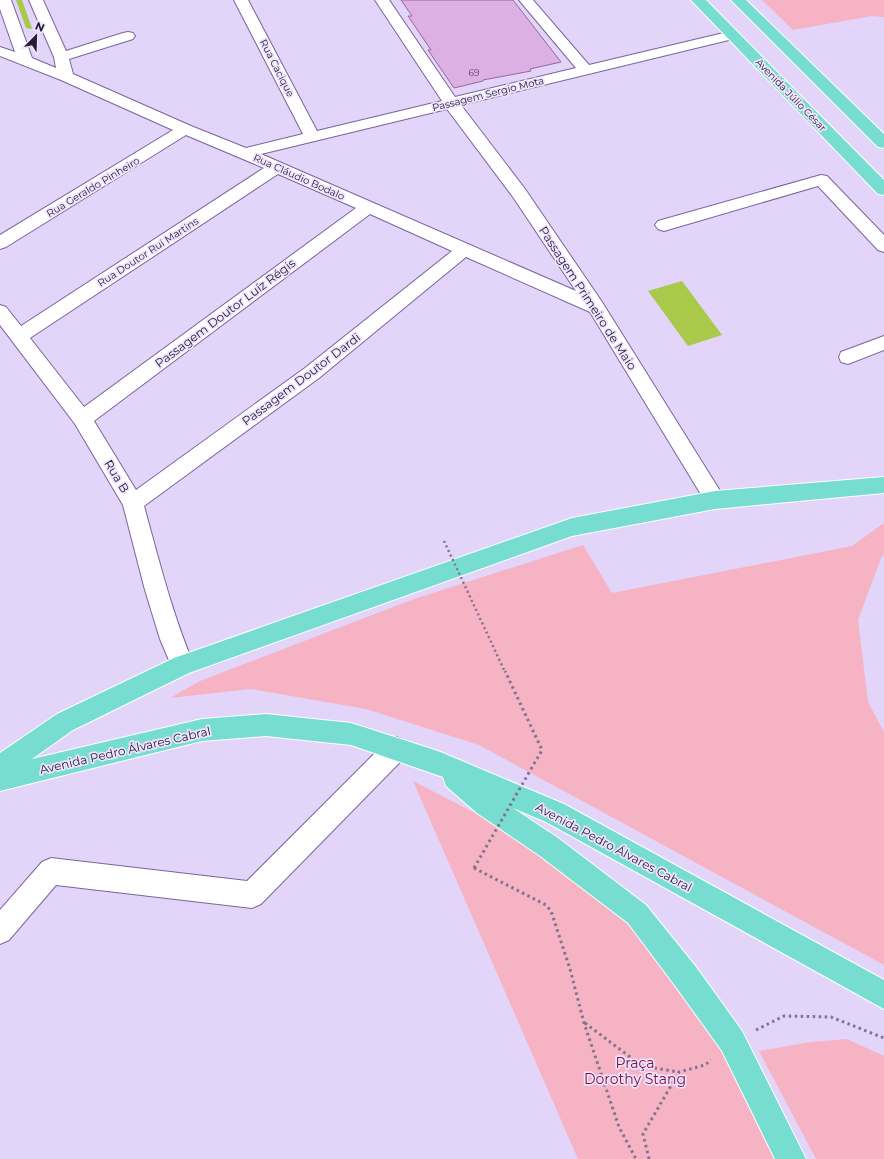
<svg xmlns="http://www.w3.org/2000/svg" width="884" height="1159" viewBox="0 0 884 1159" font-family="Montserrat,sans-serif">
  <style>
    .green { fill: #f6b3c4 }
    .water { fill: #a9c94b }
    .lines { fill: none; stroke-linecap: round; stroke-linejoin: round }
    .stream { fill: #a9c94b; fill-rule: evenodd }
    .building { fill: #ddb0e3; stroke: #946a99 }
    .minor-casing { stroke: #7a649a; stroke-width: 2 }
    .major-casing { stroke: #fff; stroke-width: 2 }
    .path { stroke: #7e7390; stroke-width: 3; stroke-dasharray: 2.5 3.5; stroke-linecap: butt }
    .minor { fill: #fff; fill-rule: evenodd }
    .major { fill: #78ddd1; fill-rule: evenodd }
    .path-bridge-far1 { stroke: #7e7390; stroke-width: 2.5; stroke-dasharray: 2 3; stroke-linecap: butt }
    .path-bridge { stroke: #7e7390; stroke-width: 3; stroke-dasharray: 2.5 3.5; stroke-linecap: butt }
    .labels { text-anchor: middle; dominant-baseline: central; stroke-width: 3.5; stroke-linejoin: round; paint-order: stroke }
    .far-number-label { font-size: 9px; fill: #54415f }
    .far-street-label { font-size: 10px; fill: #261c33; stroke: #ede4fd }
    .street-label { font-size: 12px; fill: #261c33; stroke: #ede4fd }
    .near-park-label { font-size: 14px; fill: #810f40; stroke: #ede4fd }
  </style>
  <rect width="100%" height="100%" fill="#e2d5f9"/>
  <path class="green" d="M762,0h122v17l-12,-1 -79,14z
    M884,523v32l-3,3 -23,62 10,82 16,30v233l-405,-220 -113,-36 -115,-20 -81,9 30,-17 214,-82 169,-54 29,48 240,-47z
    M413,781l134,69 89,64 47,64 96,181h-201z
    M847,1039l37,17v103h-68l-57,-108 52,-9z"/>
  <path class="water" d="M682,281l40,54 -34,11 -40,-55z"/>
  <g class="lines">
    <path class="stream" d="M16,0h6l10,28 -1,1 -5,-1z"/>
  </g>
  <path class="building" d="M401,0h112l48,62 -31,7 1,2 -48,9v1l-29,7 -26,-38h3l-23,-34h4z"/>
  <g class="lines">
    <g class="minor-casing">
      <path id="minor" d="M0,0h11l21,58 24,10 -2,-11 -25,-57h14l23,51 57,-18 5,-1 5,1 2,3 -2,3 -64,20 4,15 118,52 55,22 57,-14 -69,-134h14l69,131 125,-30 -67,-101h14l66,97 121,-29 -57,-68h14l56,65 143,-34 5,1 2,3 -2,3 -276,67 64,84 77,113 120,192 3,6 -3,6 -7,3 -7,-3 -118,-194 -124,-55 -147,121 -175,128c15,54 28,108 50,159l-4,7 -8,4 -8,-4 -14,-33 -15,-49 -22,-85 -48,-81 -75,-99v-20l6,2 15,19 243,-158 -78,-33 -180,112 -6,2v-14l173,-105 -112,-50 -61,-24v-9l15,5 -15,-43zM447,109l66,88 63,94 -315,-137zM278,174l78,34 -272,199 -54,-69zM370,214l82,37 -147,117 -169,122 -42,-69z
        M821,175l6,1 57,59v17l-6,-2 -60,-64 -154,45 -6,-2 -3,-4 3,-4z
        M884,336v14l-36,14 -7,-2 -2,-5 2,-5z
        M396,737l9,4 3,8 -3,8 -144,147 -9,4 -196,-23 -47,55 -9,4v-34l42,-48 9,-4 196,23 140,-140z"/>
    </g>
    <g class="major-casing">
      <path id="major" d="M691,0h15l178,180v15l-6,-1z
        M731,0h15l138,134v14l-6,-1z
        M884,477v16l-169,16 -143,27 -383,137 -116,57 -41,29 170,-40 64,-5 85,9 87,28 126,53 320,176v29l-338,-187 -33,-14 45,30 88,67 50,62 46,64 64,128h-31l-53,-108 -46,-64 -48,-64 -88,-67 -63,-43 -31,-27 -3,-9 -92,-32 -85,-9 -64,5 -202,50v-38l57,-39 117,-56 398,-140 143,-27z"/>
    </g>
    <path class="path" d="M474,868l72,37 5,6 19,58 14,54 35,104 17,32
      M585,1023l57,43 37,6
      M756,1030l28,-14 47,1 53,21
      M649,1159l-6,-25 36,-62 26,-7 6,-5"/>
    <use href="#minor" class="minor"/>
    <use href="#major" class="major"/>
    <path class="path-bridge-far1" d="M444,541l61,131"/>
    <path class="path-bridge" d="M474,868l68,-118 -37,-79"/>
  </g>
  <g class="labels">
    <g class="far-number-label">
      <text x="474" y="72">69</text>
    </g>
    <g class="far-street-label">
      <text transform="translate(277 68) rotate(63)">Rua Cacique</text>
      <text transform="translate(488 94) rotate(-14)">Passagem Sergio Mota</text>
      <text transform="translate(791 95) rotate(46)">Avenida Júlio César</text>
      <text transform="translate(299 177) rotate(24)">Rua Cláudio Bodalo</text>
      <text transform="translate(93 187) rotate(-31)">Rua Geraldo Pinheiro</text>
      <text transform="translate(148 252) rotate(-33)">Rua Doutor Rui Martins</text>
    </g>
    <g class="street-label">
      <text transform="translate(588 298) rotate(57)">Passagem Primeiro de Maio</text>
      <text transform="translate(225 313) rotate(-37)">Passagem Doutor Luíz Régis</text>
      <text transform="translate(301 379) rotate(-37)">Passagem Doutor Dardi</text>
      <text transform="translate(117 476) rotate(59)">Rua B</text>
      <text transform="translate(125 750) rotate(-13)">Avenida Pedro Álvares Cabral</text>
      <text transform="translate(614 847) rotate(28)">Avenida Pedro Álvares Cabral</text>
    </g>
    <g class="near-park-label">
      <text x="635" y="1063">Praça<tspan x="635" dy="16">Dorothy Stang</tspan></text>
    </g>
  </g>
  <g transform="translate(36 36) rotate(23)" stroke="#ede4fd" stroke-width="3" paint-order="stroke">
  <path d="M0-3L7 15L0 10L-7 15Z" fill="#261c33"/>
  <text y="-6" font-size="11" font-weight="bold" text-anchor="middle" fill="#261c33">N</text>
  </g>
</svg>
